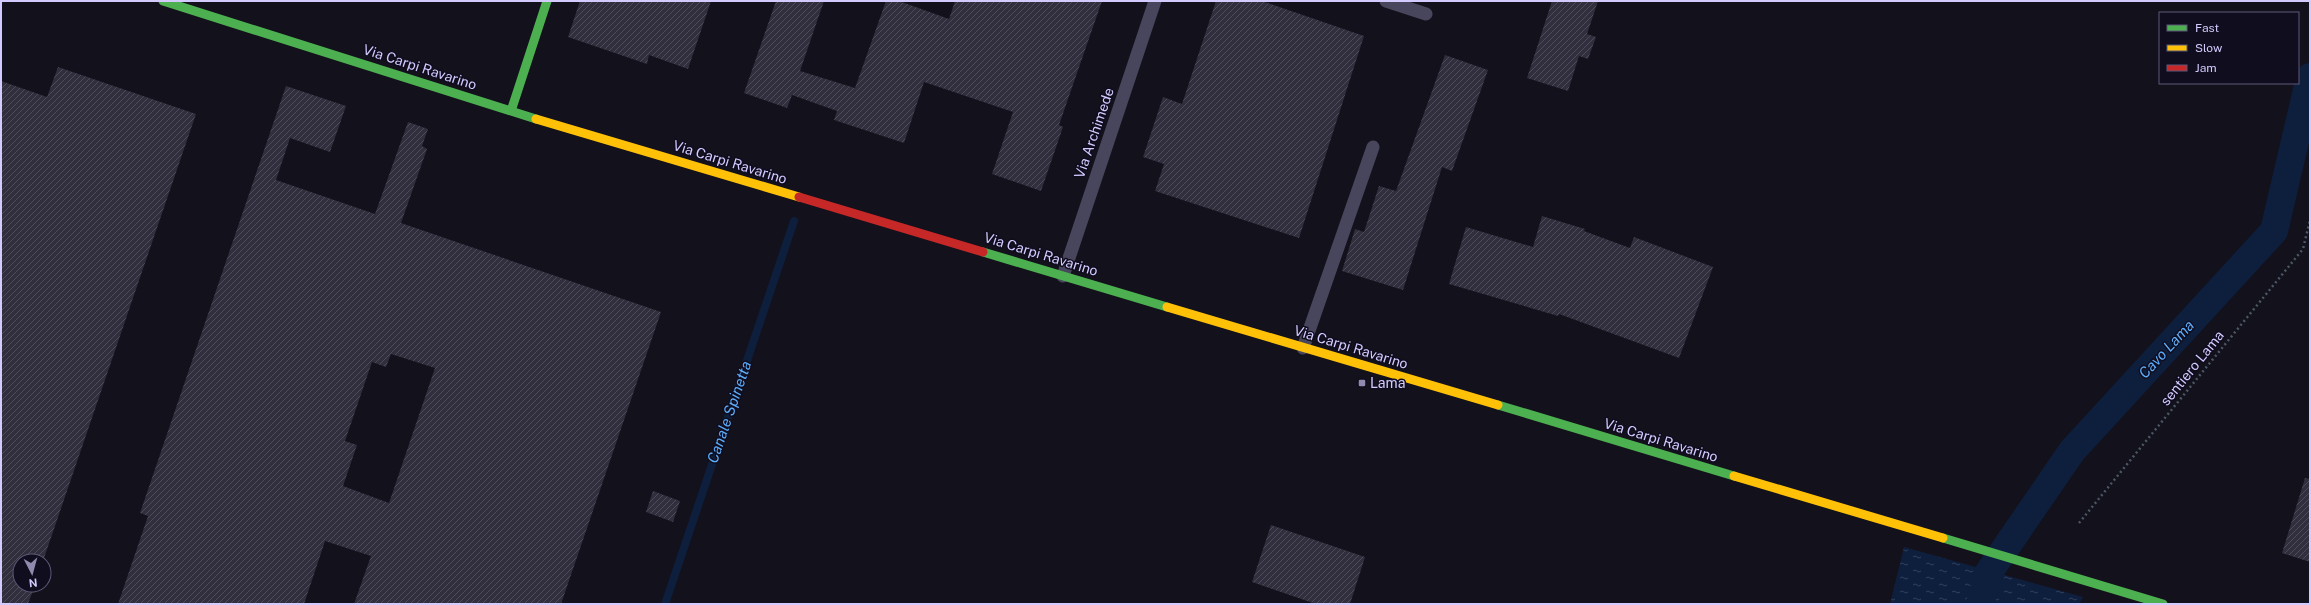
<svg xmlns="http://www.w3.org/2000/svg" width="2311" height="605" viewBox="0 0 2311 605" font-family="'Public Sans',sans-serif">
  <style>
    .water { fill: url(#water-ripples) }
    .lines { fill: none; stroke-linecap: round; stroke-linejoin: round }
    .stream { stroke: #0e1f3e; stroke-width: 8 }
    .canal { stroke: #0e1f3e; stroke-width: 28 }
    .building { fill: url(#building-hatch); fill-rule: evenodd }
    .path { stroke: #4a5866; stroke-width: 2.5; stroke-dasharray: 2 3; stroke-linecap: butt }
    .lane { stroke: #48465c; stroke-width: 13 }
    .fast { stroke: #4caf50; stroke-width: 9 }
    .slow { stroke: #ffc107; stroke-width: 9 }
    .jam { stroke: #c62828; stroke-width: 9 }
    .poi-dot { fill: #908aaf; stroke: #100d1f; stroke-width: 1.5 }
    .labels { text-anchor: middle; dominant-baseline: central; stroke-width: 3; stroke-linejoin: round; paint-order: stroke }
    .street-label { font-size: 14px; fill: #d3cbfe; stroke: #100d1f }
    .poi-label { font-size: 14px; fill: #d3cbfe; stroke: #100d1f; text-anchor: start }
    .water-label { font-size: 15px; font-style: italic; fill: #5cadfb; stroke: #100d1f }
  </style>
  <defs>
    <pattern id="water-ripples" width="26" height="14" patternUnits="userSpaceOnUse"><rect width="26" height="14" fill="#0e1f3e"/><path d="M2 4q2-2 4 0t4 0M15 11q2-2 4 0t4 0" fill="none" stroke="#303e5b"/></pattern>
    <pattern id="building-hatch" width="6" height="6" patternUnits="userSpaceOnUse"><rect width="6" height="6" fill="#312e3d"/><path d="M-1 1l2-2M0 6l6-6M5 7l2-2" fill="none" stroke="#4e4b5a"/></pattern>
  </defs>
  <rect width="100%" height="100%" fill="#13111b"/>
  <path class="water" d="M1904,547l179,50 -4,7h-189z"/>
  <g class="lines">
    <path class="stream" d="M665,604l129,-383"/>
    <path class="canal" d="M1980,604l9,-32 83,-121 202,-220 36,-154"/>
  </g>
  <path class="building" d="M580,1h131l-23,68 -39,-14 -2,9 -79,-27z
    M776,1h48l-24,70 55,17 31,-87h13l50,18 6,-18h147l-43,124 4,2 -22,64 -49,-17 21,-62 -89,-30 -20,61 -70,-23 3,-9 -45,-16 -5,13 -43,-15z
    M1216,1h46l102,35 -65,202 -144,-47 9,-27 -21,-7 20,-60 19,7z
    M1552,1h46l-11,33 9,3 -8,22 -9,-3 -11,35 -41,-13z
    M1445,55l43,15 -36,101 -10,-4 -39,123 -61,-19 13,-42 9,3 15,-46 17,5z
    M58,67l138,47 -153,447h-23v24h15l-7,19h-27v-523l46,16z
    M286,86l60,20 -16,46 -40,-14 -14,42 99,34 33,-92 20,7 -6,17 5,3 -26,74 260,89 -100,292h-207l17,-48 -46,-15 -21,63h-186l30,-88 -8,-3zM391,354l44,14 -46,135 -46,-17 14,-41 -12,-4 27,-79 14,5z
    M1542,216l43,13 -1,2 46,17 4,-11 79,30 -34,91 -120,-44 -1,2 -109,-32 17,-57 67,20z
    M2305,478l5,1v83l-28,-9z
    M653,491l27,10 -7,21 -27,-10z
    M1271,525l94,32 -15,47h-34l-64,-22z"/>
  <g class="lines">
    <path class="path" d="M2079,523l224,-274 7,-29"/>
    <path class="lane" d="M1386,1l40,13
      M1063,276l92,-275
      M1303,348l70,-201"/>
    <path class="fast" d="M163,1l373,118
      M511,111l36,-110
      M983,252l184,55
      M1498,405l236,71
      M1943,538l220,66"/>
    <path class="slow" d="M536,119l263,78
      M1167,307l331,98
      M1734,476l209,62"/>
    <path class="jam" d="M799,197l184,55"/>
  </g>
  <rect class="poi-dot" x="1358" y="379" width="8" height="8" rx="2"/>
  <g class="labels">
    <g class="street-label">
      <text transform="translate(420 67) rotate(18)">Via Carpi Ravarino</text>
      <text transform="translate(1094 133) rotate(-71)">Via Archimede</text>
      <text transform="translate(730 162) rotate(17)">Via Carpi Ravarino</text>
      <text transform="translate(1041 254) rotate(17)">Via Carpi Ravarino</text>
      <text transform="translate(1351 347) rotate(17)">Via Carpi Ravarino</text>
      <text transform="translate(2192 368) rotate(-51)">sentiero Lama</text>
      <text transform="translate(1661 440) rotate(17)">Via Carpi Ravarino</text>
    </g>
    <g class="poi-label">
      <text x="1370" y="383">Lama</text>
    </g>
    <g class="water-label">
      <text transform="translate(2166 349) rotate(-47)">Cavo Lama</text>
      <text transform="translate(729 412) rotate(-71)">Canale Spinetta</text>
    </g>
  </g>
  <rect width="2311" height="605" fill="none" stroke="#d3cbfe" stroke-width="4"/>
  <rect x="2159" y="12" width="140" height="72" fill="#100d1f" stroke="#5e5978"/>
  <rect x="2167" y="25" width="20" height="6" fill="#4caf50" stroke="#5e5978"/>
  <text x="2195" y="32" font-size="12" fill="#d3cbfe">Fast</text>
  <rect x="2167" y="45" width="20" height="6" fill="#ffc107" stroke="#5e5978"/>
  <text x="2195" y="52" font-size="12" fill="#d3cbfe">Slow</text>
  <rect x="2167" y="65" width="20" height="6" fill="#c62828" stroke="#5e5978"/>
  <text x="2195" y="72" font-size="12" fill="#d3cbfe">Jam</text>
  <g transform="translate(32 573) rotate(174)"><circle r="19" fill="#100d1f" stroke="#5e5978"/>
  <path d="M0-3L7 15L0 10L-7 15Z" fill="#908aaf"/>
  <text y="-6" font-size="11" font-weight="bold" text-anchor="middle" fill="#d3cbfe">N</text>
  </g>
</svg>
